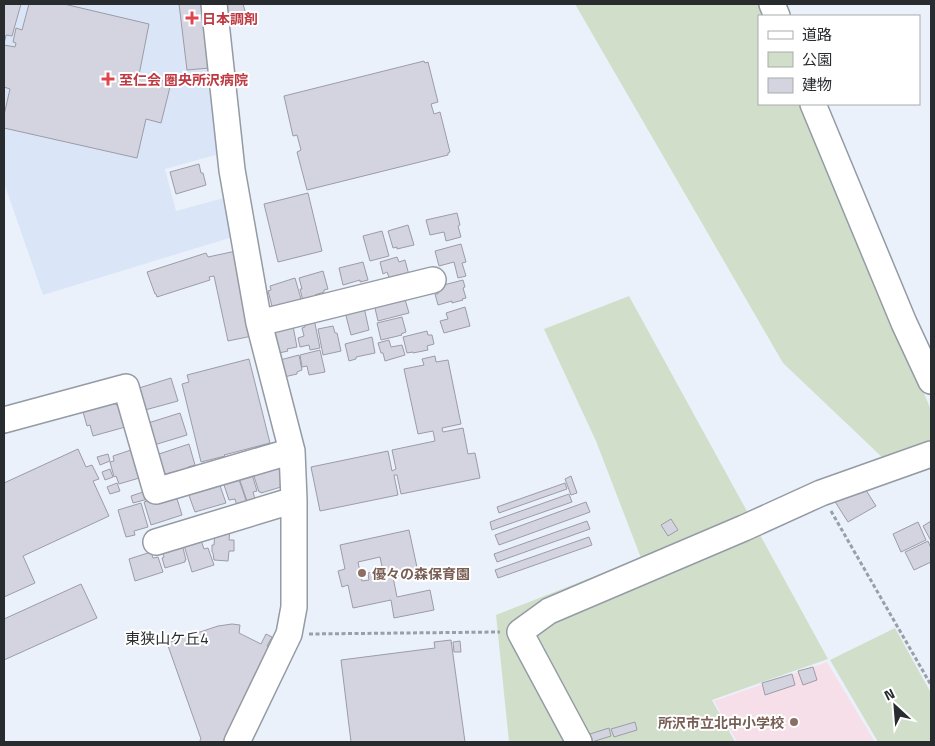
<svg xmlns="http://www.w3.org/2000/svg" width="935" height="746" viewBox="0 0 935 746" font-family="'Titillium Web','Noto Sans JP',sans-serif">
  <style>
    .built { fill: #dae6f7 }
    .education { fill: #f7dfea }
    .green { fill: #d1dfca }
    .building { fill: #d3d4df; stroke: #9c9ca7; fill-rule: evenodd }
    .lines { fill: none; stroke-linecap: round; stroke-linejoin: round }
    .minor-casing { stroke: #949ba4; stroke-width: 28 }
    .path { stroke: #9a9fa6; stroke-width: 3; stroke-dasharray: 4 2.5; stroke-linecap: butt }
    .minor { stroke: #fff; stroke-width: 25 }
    .health-dot { fill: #e0444e; stroke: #fff; stroke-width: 2 }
    .education-dot { fill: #8d6e63; stroke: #fff; stroke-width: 2 }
    .labels { text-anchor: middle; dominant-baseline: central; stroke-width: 4; stroke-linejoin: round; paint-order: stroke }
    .health-label { font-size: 14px; font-weight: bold; fill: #be3a42; stroke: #fff; text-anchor: start }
    .education-label { font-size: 14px; font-weight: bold; fill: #785e54; stroke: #fff; text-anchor: start }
    .neighbourhood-label { font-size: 15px; fill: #292c2f; stroke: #fff }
  </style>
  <rect width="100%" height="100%" fill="#eaf1fb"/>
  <path class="built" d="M4,4h200l15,150 -54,15 11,42 51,-14 9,39 -193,59 -39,-112z"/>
  <path class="education" d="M827,662l48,80h-138l-23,-41z"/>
  <path class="green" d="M575,4h187l5,12h-8v88h44l128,306v32l-46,18 -102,-97z
    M629,296l199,363 -116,41 23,42h-226l-13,-127 145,-57 -45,-117 -52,-112z
    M895,628l36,65v49h-53l-48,-82z"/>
  <path class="building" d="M4,4h17l-9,32 -6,-1 -2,9z
    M29,4h35l85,20 -10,51 32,8 -10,40 -15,-4 -9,39 -133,-30v-13l6,-26 -6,-2v-42l11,2 1,-4 -3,-1 3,-14 6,2z
    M179,4h23l8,64 -23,2z
    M222,4h21l3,10 -22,6z
    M424,61l1,2 3,-1 10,40 -7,2 3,10 6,-2 10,40 -2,1v2l-141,35 -10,-38 4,-2 -4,-15 -4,1 -9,-40z
    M199,164l2,9h2l3,12 -30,9 -6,-22z
    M308,193l14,58 -44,11 -14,-58z
    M457,213l3,12 -2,1 3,11 -15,4 -2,-9 -14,3 -4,-15z
    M408,225l6,20 -17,4v-2l-4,1 -5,-17z
    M382,231l7,25 -19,5 -7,-25z
    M461,244l5,18 -4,1 4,13 -8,2 -4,-16 -15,4 -4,-15z
    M236,251l16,85 -24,5 -14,-65 -5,1 1,3 -53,17 -1,-3h-1l-8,-22 59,-19 2,4z
    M397,257l2,5 6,-2 4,15 -19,5 -3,-8 -4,2 -3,-12z
    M363,262l5,18 -8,2v-2l-17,5 -4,-17z
    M323,271l5,18 -4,1v2l-9,3 1,6 -12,4 -4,-16h2l-3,-11z
    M295,278l6,21 -12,4 1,2 -17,5 -5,-19 3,-1 -1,-4z
    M463,280l2,7 -2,1 3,10 -4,1 1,1 -11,3v-2l-14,4 -3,-11h3l-2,-7z
    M404,296l5,17 -31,8 -4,-17z
    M364,307l5,23 -18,5 -6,-23z
    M465,307l5,19 -26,7 -4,-12 8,-2 -2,-6z
    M402,317l4,15 -5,2 1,1 -21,5 -4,-17z
    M314,319l6,29 -10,2 -1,-5 -9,2 -2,-9 6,-2 -2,-8 3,-1 -1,-6z
    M293,326l4,21 -10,2 1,2 -9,2 -5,-23z
    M333,326l2,7h2l4,18 -18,4 -5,-26z
    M427,331l1,4h4l2,9 -7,2 1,4 -15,3v-1l-6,1 -4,-16z
    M372,337l3,16 -19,4v2l-7,2 -4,-17z
    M389,340l2,7 11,-2 3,10 -20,6 -2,-8h-2l-3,-10z
    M320,350l5,22 -16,3 -2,-9 -5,1 -2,-12z
    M299,355l3,15 -5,2v2l-13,3 -4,-17z
    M435,356l1,6 12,-2 13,64 -19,4 1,4 20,-4 5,26 7,-1 5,25 -79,16 -4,-19h-3l4,20 -78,16 -9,-44 77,-16 4,20 4,-2 -4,-19 43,-9 -2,-10 -15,3 -14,-65 20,-4 -2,-6z
    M249,359l21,84 -46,12 1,1 -24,6 -19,-78 7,-2 -2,-7z
    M171,378l7,23 -33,9 -6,-22z
    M114,398l2,7 6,-2 7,23 -36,10 -3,-11 -3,1 -5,-18z
    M180,413l7,22 -33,10 -6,-22z
    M189,444l6,21 -7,2 1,2 -12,4v-2l-15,4 -6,-20z
    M78,449l8,18 6,-2 7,14 -6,2 16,35 -86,40 12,27 -31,14v-114z
    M131,450l2,5 6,-2 7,23 -27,8 -3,-8 -2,1 -4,-15 4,-1 -1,-5z
    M108,454l2,7 -10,4 -3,-8z
    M278,462l6,21 -4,1 1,3 -20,6v-1h-2l-7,-22z
    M110,469l3,8 -8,3 -3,-8z
    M251,471l6,20 -4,1 2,7 -8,2 -9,-26z
    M237,474l10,29 -10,3 -2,-7 -6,1 -7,-21z
    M571,476l6,17 -6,2 -6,-16z
    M218,480l8,23 -31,9 -8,-22z
    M117,483l3,8 -10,3 -3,-7z
    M565,483l2,6 -68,24 -2,-6z
    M862,484l14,22 -28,16 -14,-22z
    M146,491l2,8 -15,4 -2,-7z
    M175,492l7,23 -31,10 -7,-23z
    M569,494l3,8 -80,28 -2,-8z
    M586,502l4,10 -91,33 -4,-10z
    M141,503l7,24 -14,4 1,4 -9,2 -8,-27z
    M671,519l7,11 -10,6 -7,-11z
    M587,521l3,8 -93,33 -3,-8z
    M931,521v20l-8,-15z
    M918,522l8,18 -25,12 -8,-18z
    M230,530l-1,10h5v11h-5l-1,10 -14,-1 -1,-7 -1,-1v-7h2l1,-14z
    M409,530l9,42 -25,5 4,20 33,-7 4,20 -40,8 -3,-18 -38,8 -5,-23 -6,2 -4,-16 7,-2 -5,-24zM380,557l4,19 -5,2 -2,-7 -9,2 1,7 -7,1 -4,-19z
    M200,537l4,12 4,-1 6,17 -22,7 -9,-30z
    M589,537l3,8 -94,33 -3,-8z
    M928,541l3,7v14l-17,8 -9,-18z
    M182,544l4,16h-1v2l-20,6 -3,-10 2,-1 -2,-7z
    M151,552l2,6 5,-1 5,15 -28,9 -6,-22z
    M81,584l16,34 -93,42v-41z
    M232,624l8,1 -1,8 22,11 5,-10 6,3 -5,9 4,2 -46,94h-26l2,-3 -34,-96 51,-17z
    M451,640l14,102h-114l-10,-82 94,-12 -1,-6z
    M460,641l1,11h-7l-1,-10z
    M813,667l4,13 -14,5 -5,-14z
    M792,674l3,11 -30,10 -3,-12z
    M635,722l2,8 -23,7 -3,-8z
    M609,728l2,8 -19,6 -2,-8z"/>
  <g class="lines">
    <g class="minor-casing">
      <path id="minor" d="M214,4l18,166 27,153 33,128 2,49v107l-5,27 -52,108
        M772,4l5,12
        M813,104l91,219 27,58
        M259,323l174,-43
        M4,420l122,-33 30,104 136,-40
        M156,542l138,-42
        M579,742l-59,-110 29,-21 195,-83 77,-35 110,-39"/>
    </g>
    <path class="path" d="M831,511l100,174
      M309,634l191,-2"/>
    <use href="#minor" class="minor"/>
  </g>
  <g class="health-dot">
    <path d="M189.5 10.5h5v5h5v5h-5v5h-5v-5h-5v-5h5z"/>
    <path d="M105.5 71.5h5v5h5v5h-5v5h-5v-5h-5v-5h5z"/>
  </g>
  <g class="education-dot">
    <circle cx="362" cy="573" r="5"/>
    <circle cx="794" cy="722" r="5"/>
  </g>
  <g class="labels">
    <g class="health-label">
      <text x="202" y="18">日本調剤</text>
      <text x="119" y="79">至仁会 圏央所沢病院</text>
    </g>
    <g class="education-label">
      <text x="372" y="573">優々の森保育園</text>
      <text x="784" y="722" text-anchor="end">所沢市立北中小学校</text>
    </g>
    <g class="neighbourhood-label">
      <text x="167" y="638">東狭山ケ丘4</text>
    </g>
  </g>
  <rect width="935" height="746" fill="none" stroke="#292c2f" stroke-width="10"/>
  <rect x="758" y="15" width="162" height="90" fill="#ffffff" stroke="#a9abac"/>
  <rect x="768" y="31" width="25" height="8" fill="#ffffff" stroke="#a9abac"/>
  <text x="802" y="40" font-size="15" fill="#292c2f">道路</text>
  <rect x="768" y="52" width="25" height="15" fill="#d1dfca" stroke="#a9abac"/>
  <text x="802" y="65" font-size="15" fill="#292c2f">公園</text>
  <rect x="768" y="78" width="25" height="15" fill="#d3d4df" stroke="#a9abac"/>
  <text x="802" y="90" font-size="15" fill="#292c2f">建物</text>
  <g transform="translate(895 706) rotate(334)" stroke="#ffffff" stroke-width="4" paint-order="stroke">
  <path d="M0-4L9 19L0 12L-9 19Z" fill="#292c2f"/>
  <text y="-8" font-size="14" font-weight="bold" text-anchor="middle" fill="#292c2f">N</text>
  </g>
</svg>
